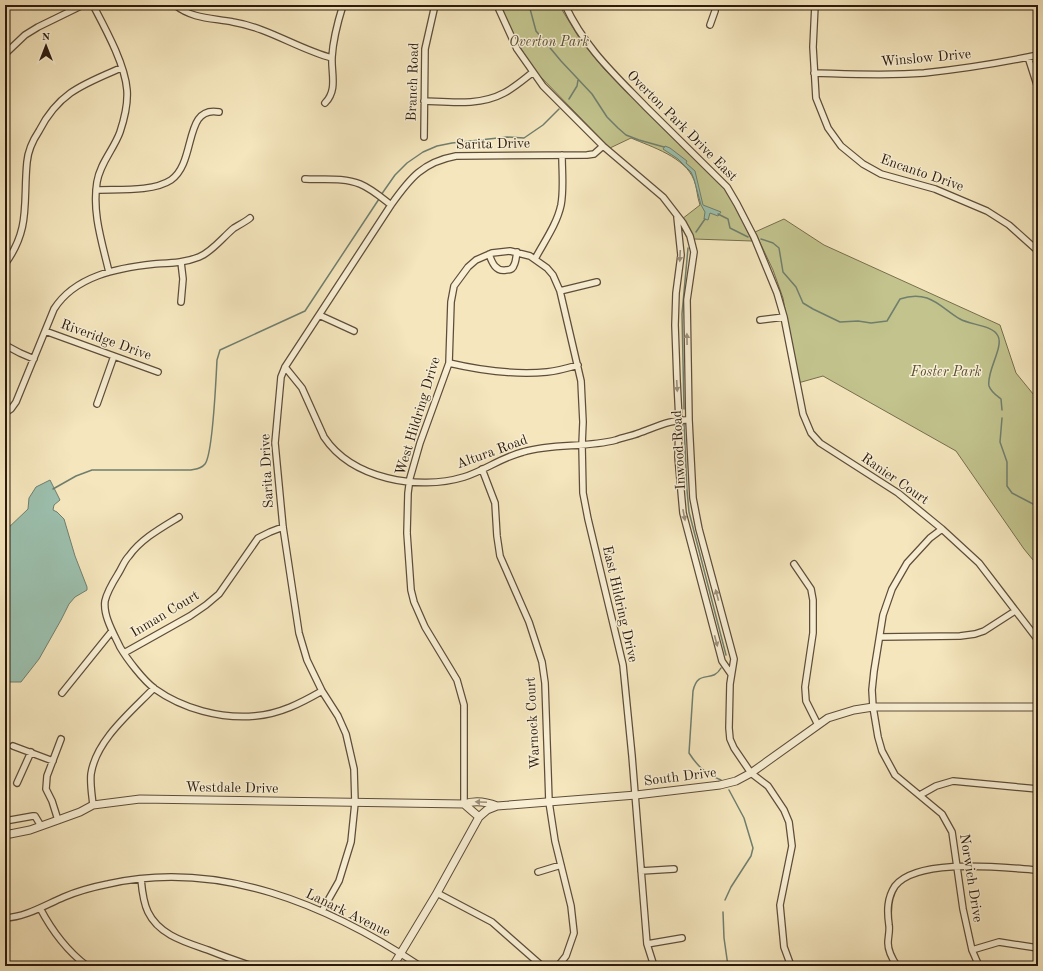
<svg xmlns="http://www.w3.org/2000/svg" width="1043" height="971" viewBox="0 0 1043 971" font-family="'Old Standard TT',serif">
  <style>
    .green { fill: #c2c38d; stroke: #766e4e }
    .water { fill: #9cc0ae; stroke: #6f7e6e }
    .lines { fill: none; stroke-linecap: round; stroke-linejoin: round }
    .stream { stroke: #6f7e6e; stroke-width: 1.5 }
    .minor-casing { stroke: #5e4d3a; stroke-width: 8 }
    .tertiary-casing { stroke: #5e4d3a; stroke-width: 9 }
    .minor { stroke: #f8efd4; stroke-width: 5.5 }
    .tertiary { stroke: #f8efd4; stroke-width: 7 }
    .oneway { fill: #9c8f7b }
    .labels { text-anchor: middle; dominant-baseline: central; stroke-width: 3; stroke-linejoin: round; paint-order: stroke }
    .park-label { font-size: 14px; font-style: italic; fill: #584d34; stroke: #f8efd4 }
    .street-label { font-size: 14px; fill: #2b1a0e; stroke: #f8efd4 }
  </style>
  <rect width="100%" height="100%" fill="#f5e6bd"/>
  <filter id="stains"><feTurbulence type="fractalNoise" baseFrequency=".005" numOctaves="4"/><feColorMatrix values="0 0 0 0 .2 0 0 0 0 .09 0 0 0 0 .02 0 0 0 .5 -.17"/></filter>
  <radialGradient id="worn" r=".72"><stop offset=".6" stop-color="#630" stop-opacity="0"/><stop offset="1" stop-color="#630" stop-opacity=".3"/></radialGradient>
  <path class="green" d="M500,5h59l22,36 24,29 125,124 22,47 -58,-2 -12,-20 18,-14c-3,-8 -3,-18 -6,-25 -9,-23 -42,-33 -63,-42l-21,10 -75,-77 -20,-32 -9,-18z
    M784,219l40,26 176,80 16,48 22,27v166l-14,-17 -68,-98 -133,-75 -25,7 -15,-85 -10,-28 -18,-38z"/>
  <path class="water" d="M665,146l5,2 17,13 -1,2 9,8 8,34 18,7 -3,4 -8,-3 -2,7 -4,-1 1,-7 -4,-7 -7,-26 -3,-7 -13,-13 -15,-10z
    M50,480l10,20 -6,5 -1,5 4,2 7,7 11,37 12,31v3l-12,7 -6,7 -8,16 -22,39 -18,23h-11l-5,3v-154l23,-22 1,-11 7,-11z"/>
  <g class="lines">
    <path class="stream" d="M529,5l7,26 25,30 31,33 15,23 11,11 8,7 13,5 25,7
      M569,99l8,-13 1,-6
      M381,195l14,-20 12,-12 16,-11 14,-6 15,-3 55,-6 17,1 19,-13 16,-16
      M718,214l10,5 2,9 18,9
      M696,232l9,-13
      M761,239l12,4 6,5 4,24 13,15 7,16 10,6 27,13 18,-1 13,2 16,-2 13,-22c9,-3 17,-4 27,-1 12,4 22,15 33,21 10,6 33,6 38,17 6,11 -12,36 -9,50 2,6 8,10 12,13l1,11
      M684,409l-2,-95 6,-66
      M1002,418l-2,24 7,20v24l5,7 23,12h3
      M684,424l3,66 2,22 37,143
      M53,489l23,-13 16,-6h99c5,-1 10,-1 14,-6 8,-10 11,-86 12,-104l3,-10 85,-39 74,-112
      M721,668c-9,16 -23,0 -28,23l-4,62c9,14 17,21 32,27
      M725,900l6,-13 20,-31 2,-8 -9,-30 -15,-28
      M723,912l1,26 4,28"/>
    <g class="minor-casing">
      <path id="minor" d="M93,5c12,23 32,59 34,85 1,13 -3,30 -7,42 -6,17 -20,31 -23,50 -5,31 5,60 12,90
        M175,5c17,14 38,13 58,17 36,6 65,27 99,36
        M497,5l20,44 26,37 60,60 60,51 20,26 7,13 4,16 -7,48 2,120 4,78 6,31 35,130 -4,25 -1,44 1,11 4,9 17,25 17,13 16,24 5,12 3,24 -12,59 4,42 7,19
        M565,5c20,43 49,69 81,102 27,27 54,53 81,80l10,17 17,33 23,56 7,24 19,97 8,19 9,10 78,50 44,36 37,34 59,77
        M815,5l-2,42 3,51 12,30 13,18 22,18 18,10 54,15 52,22 22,14 29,26
        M710,25l5,-14v-6
        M5,54l20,-19 13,-8 45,-22
        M1028,57l10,31
        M814,73c36,1 73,3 110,0 38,-4 76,-10 114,-18
        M424,101c26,1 56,5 80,-8 10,-5 19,-13 28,-20
        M325,103c13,-13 6,-30 7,-46 1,-17 6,-36 11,-52
        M424,137l1,-88 10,-44
        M305,179c18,1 38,-2 55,5 12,5 22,14 31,21
        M96,190c22,-1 57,2 75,-10 26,-18 12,-75 48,-68
        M677,217l4,38 -5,38 -1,32 2,56 2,39 -1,37 5,56 39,148 9,13
        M489,254c3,9 7,18 17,16 4,0 7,-1 8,-5 2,-3 2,-9 3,-13
        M535,259c9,-17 22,-35 26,-54 3,-16 1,-33 1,-50
        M181,262l2,17 -2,23
        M5,264c26,-35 18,-62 22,-102 1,-11 6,-22 12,-31 20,-39 45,-47 82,-63
        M560,291l37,-9
        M319,315l35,16
        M760,320l24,-3
        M45,331l113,41
        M5,345l15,8 14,6
        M449,363c34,8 64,12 98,9 10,-1 21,-4 31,-7
        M285,367l17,21 22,49c28,42 94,54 140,40 20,-6 38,-20 59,-25 30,-9 63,-4 93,-12 8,-3 16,-4 23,-7 17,-6 32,-14 50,-13
        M97,404l17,-48
        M5,413l6,-4 5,-7 38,-93c21,-33 63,-41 100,-45 15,-1 30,-1 45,-7 13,-5 24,-20 35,-29 5,-3 11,-6 16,-10
        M482,469l13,34 2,33 3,20 29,66 13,40 3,21 4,119 6,39 16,65 3,27 -8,23 -8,10
        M179,517c-18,11 -38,22 -50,39 -5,5 -7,12 -11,18 -5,8 -11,18 -13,27 -2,15 9,33 15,46 7,12 23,33 35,42 28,20 66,30 100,27 25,-2 46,-13 67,-25
        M942,529l-12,9 -23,25 -15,26 -9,26 -9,56 -2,19 1,17 5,30 4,14 13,24 47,39 10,18 11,77 9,41 7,16
        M794,564l17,25 2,11v33l-8,54 1,14 12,24
        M880,637l80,-1 15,-2 9,-3 31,-20
        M124,653l66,-37 16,-11 13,-11 39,-56 12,-6 13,-5
        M62,693l50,-62
        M13,746l40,15
        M17,783l14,-31
        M920,795l16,-9 17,-5 85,8
        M464,804v-99l-7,-25 -32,-53 -11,-25 -3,-12 -4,-57 1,-40 2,-15 10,-35 29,-80 2,-61 3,-16 14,-19 8,-7 16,-7 18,-2 20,5 17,12 6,7 7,16 21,90 2,41 -1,23 1,48 5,26 35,146 9,91 15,188 7,22
        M93,805c-1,-10 -3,-21 -2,-31 5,-34 40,-62 63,-86
        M58,820l-6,-19 -6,-12 1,-13 14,-37
        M5,821l28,-5h2l6,10
        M641,871l33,-2
        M538,872l23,-7
        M141,879c1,11 2,23 7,33 11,23 37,30 60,38 15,6 29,11 44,16
        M437,893l55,29 50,44
        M40,908c12,23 26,42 47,58
        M322,911l17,-30 12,-39 4,-39 -1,-34 -8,-35 -8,-18 -16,-25 -15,-31 -8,-27 -16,-106 -8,-84 6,-66 4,-10 106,-162c19,-27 32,-43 65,-49l131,-1 7,-1 9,-8
        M5,918c21,-1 40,-13 59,-21 14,-6 29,-10 44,-13 112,-25 220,21 312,82
        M647,944l35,-6
        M972,950l27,-8 39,6
        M897,966c-4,-6 -9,-16 -9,-23 0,-6 2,-12 1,-18 -2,-14 -2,-27 6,-39 23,-29 110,-18 143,-16"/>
    </g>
    <g class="tertiary-casing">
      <path id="tertiary" d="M464,804c11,-4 23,-2 33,2
        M5,835l25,-5 28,-10 22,-8 13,-7 47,-6 324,5 15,13
        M393,966l44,-73 42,-76 8,-7 10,-4 139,-11 84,-10 16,-4 15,-8 77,-55 26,-8 19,-3h165"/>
    </g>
    <use href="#minor" class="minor"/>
    <use href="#tertiary" class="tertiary"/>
  </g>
  <defs><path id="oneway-solid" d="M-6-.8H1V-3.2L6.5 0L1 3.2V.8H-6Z"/></defs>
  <g class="oneway">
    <use href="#oneway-solid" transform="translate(680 256) rotate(93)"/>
    <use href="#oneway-solid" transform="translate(687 339) rotate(-91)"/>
    <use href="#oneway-solid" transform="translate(677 386) rotate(87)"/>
    <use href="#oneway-solid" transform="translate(684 515) rotate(79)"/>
    <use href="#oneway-solid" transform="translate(717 595) rotate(-105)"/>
    <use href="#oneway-solid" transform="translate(716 641) rotate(75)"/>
    <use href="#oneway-solid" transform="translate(481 802) rotate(-178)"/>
  </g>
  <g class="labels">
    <g class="park-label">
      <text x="549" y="42">Overton Park</text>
      <text x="946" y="372">Foster Park</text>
    </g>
    <g class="street-label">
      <text transform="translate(926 58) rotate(-5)">Winslow Drive</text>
      <text transform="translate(413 82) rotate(-88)">Branch Road</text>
      <text transform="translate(682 126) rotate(45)">Overton Park Drive East</text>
      <text transform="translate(493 144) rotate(-1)">Sarita Drive</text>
      <text transform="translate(922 173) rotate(19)">Encanto Drive</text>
      <text transform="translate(106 340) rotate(20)">Riveridge Drive</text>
      <text transform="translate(418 416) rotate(-73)">West Hildring Drive</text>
      <text transform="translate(679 450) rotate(-93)">Inwood Road</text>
      <text transform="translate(492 452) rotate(-20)">Altura Road</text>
      <text transform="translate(267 471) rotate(-93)">Sarita Drive</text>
      <text transform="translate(895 479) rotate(35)">Ranier Court</text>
      <text transform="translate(620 604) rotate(77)">East Hildring Drive</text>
      <text transform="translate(165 614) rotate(-31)">Inman Court</text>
      <text transform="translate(533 723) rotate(-93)">Warnock Court</text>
      <text transform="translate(680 777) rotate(-7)">South Drive</text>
      <text transform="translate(232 788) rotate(1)">Westdale Drive</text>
      <text transform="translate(971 878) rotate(81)">Norwich Drive</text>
      <text transform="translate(348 913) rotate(26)">Lanark Avenue</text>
    </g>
  </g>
  <rect width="1043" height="971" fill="none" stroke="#f5e6bd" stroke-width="20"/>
  <rect x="6" y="6" width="1031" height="959" fill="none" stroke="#2b1a0e" stroke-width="2"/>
  <rect x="10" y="10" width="1023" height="951" fill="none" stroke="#2b1a0e"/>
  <g transform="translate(46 46)" stroke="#f8efd4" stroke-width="3" paint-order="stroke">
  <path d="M0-3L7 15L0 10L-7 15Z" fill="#2b1a0e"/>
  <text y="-6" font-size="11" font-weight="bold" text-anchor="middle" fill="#2b1a0e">N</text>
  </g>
  <rect width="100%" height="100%" filter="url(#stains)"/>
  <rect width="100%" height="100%" fill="url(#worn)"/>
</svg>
